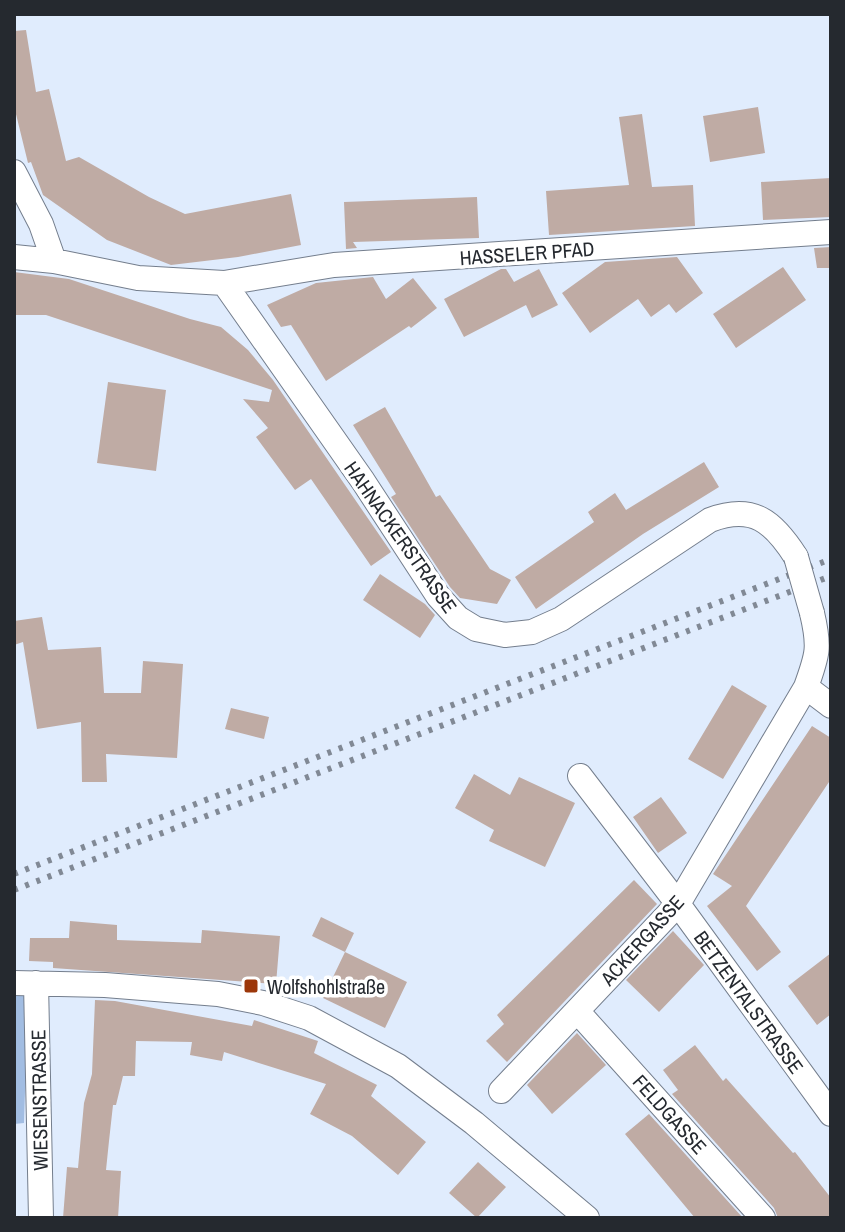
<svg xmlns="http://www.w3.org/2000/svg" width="845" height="1232" viewBox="0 0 845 1232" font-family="'Archivo Narrow',sans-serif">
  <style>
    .green { fill: #a2bde2 }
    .building { fill: #bfaba4 }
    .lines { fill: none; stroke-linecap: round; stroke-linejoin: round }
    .street-casing { stroke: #747e8d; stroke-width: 26 }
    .street { stroke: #fff; stroke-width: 24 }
    .rail { stroke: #818995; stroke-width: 6; stroke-dasharray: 4 8; stroke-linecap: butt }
    .street-bridge-casing { stroke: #747e8d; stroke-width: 26; stroke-linecap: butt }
    .street-bridge { stroke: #fff; stroke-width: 24 }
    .poi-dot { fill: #9c370a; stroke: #fff; stroke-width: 3 }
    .labels { text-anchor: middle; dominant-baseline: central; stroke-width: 7; stroke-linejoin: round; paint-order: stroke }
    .street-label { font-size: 20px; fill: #25292f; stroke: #fff }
    .poi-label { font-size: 20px; fill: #25292f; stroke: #fff; text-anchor: start }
  </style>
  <rect width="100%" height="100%" fill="#e0ecfd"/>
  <path class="green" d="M14,996h14l-4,127 -10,1z"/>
  <path class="building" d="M26,30l10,62 13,-3 17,72 13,-4 70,40 36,17 106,-20 10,51 -63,12 -67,8 -64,-25 -64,-45 -12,-33 -3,1 -14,-57v-75z
    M758,107l7,46 -55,9 -7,-46z
    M642,114l10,73 41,-2 2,41 -146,9 -3,-44 83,-6 -10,-68z
    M831,178v39l-68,3 -2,-38z
    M477,197l2,41 -126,4 4,6 -11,1 -2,-47z
    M831,247v21h-14l-3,-20z
    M677,257l26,36 -27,20 -7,-9 -18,13 -13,-18 -48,34 -28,-40 43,-31z
    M783,267l23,33 -70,48 -23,-34z
    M501,269h5l8,13 25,-13 19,36 -26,13 -6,-13 -62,32 -20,-38z
    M14,272l55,7 121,40 31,8 27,23 25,30 118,172 -20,14 -60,-87 -16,11 -39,-53 12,-9 -25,-29 26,3 3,-12 -226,-75h-32z
    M373,277l13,22 27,-21 24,30 -26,20 -2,-2 -83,55 -35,-56 -10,2 -14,-22 49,-22z
    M108,382l58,8 -10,81 -59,-8z
    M385,407l51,90 4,-2 50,74 21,11 -14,24 -37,-6 -10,-11 -59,-90 5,-3 -43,-69z
    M704,462l15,25 -76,47 -107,75 -21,-32 79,-55 -6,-10 27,-19 11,17z
    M380,574l45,30 10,11 -15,23 -57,-38z
    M42,617l6,33 53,-3 3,46h37l2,-32 40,3 -6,94 -71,-4 1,28h-25l-1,-60 -44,7 -14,-87 -9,3v-24z
    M732,685l35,21 -44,73 -35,-20z
    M231,708l38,9 -5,22 -39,-10z
    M812,726l19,12v41l-85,127 35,46 -24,19 -50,-65 25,-20 -19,-12z
    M474,774l36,21 9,-18 56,26 -30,64 -56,-26 5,-11 -39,-22z
    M661,797l26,36 -29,20 -25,-36z
    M634,880l23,24 -150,158 -21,-21 18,-17 -7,-9z
    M321,917l33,16 -9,19 62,30 -22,46 -62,-30 22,-46 -33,-16z
    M70,921l47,4v15l84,3 1,-13 78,6 -4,48 -223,-16v-6l-24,-1 1,-23h39z
    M673,931l31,34 -45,47 -33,-32z
    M831,953v61l-14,11 -29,-39z
    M95,1000l20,1 137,25 2,-6 64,21 -4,12 63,32 -6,11 55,46 -28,33 -46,-39 -42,-22 16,-30 -102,-32 -2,9 -32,-6 2,-13 -56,-1 -1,35h-12l-7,29h-3l-4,36 -3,29 15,1 -3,47h-55l4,-51 11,1 6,-65 8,-29z
    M577,1033l29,32 -54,49 -25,-29z
    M695,1045l28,36 3,-3 67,75 2,-1 36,46v20h-53l-4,-10 -102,-114 6,-4 -15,-20z
    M649,1114l94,104h-48l-70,-84z
    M478,1162l28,25 -29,31 -28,-25z"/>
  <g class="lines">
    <g class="street-casing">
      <path id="street" d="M14,172l27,52 13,37
        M14,257l40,4 84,17 86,5 110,-18 497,-33
        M224,283l139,198 75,115 20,22 18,11 29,6 27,-3 29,-13 149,-99c43,-16 63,1 86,37
        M806,687l25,19
        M580,776l98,128 153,210
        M14,983l91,2 113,9 45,9 46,15 89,48 76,57 113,95
        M36,983l5,235
        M577,1011l186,207
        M501,1091l177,-187 128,-217c12,-33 14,-40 6,-74"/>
    </g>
    <use href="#street" class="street"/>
    <path class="rail" d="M14,874l817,-315
      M14,890l817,-314"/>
    <g class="street-bridge-casing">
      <path id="street-bridge" d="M796,557l16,56"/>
    </g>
    <use href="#street-bridge" class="street-bridge"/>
  </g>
  <rect class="poi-dot" x="243" y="978" width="16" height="16" rx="4"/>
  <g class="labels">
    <g class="street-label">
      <text transform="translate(527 253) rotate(-4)">HASSELER PFAD</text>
      <text transform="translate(401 537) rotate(55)">HAHNACKERSTRASSE</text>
      <text transform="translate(642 940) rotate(-48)">ACKERGASSE</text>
      <text transform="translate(749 1002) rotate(54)">BETZENTALSTRASSE</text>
      <text transform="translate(39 1100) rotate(-91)">WIESENSTRASSE</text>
      <text transform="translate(670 1114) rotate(48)">FELDGASSE</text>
    </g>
    <g class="poi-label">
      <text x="267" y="986">Wolfshohlstraße</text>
    </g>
  </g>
  <rect width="845" height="1232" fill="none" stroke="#25292f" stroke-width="32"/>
</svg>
